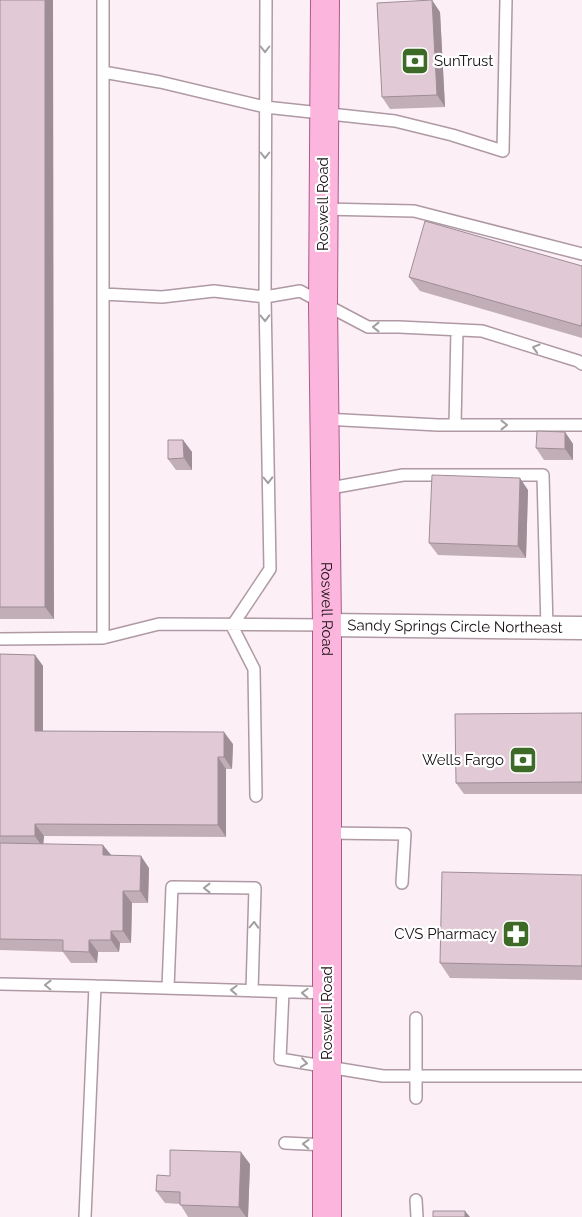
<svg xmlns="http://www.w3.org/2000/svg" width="582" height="1217" viewBox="0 0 582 1217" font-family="Raleway,sans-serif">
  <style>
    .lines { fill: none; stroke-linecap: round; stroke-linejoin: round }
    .lane-casing { stroke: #af99a4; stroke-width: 14 }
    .street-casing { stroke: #af99a4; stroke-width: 25 }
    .primary-casing { stroke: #ab5b88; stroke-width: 30 }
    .lane { stroke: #fff; stroke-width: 11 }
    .street { stroke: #fff; stroke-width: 22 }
    .primary { stroke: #fcb5dd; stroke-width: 28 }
    .wall { fill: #c2aeb7 }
    .shaded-wall { fill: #9e8d95 }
    .building { fill: #e1cad5; stroke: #9e8d95 }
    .oneway { stroke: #a39fa1 }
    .labels { text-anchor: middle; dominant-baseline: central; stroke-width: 4.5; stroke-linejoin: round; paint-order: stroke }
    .poi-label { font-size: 15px; fill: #181014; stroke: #fff; text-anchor: end }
    .street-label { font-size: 15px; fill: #181014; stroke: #fff }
  </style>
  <rect width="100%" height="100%" fill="#fdeff6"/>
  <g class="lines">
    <g class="lane-casing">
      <path id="lane" d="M103,0v638
        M103,72l57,10 105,25 130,14 57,14 51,16 3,-151
        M323,209l91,2 168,43
        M103,294l59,3 52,-6 51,6 35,-6 68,36h31l83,4 96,30 4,3
        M324,419l114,6h144
        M455,425l2,-95
        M325,489l78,-14h140l4,153
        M0,639l103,-1 56,-14 168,1
        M256,796l-2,-127 -22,-43 38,-57 -5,-272 1,-297
        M327,833l78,1 -3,49
        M0,984l95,2 232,7
        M168,988l4,-101 83,1 -3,103
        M283,992l-3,67 103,17h199
        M416,1098v-80
        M285,1143l42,2
        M416,1200l1,17
        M85,1217l10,-231"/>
    </g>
    <g class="street-casing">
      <g id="street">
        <path id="s1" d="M327,625l255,3"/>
      </g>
    </g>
    <g class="primary-casing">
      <g id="primary">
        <path id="s2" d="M325,0l-2,304 4,321v592"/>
      </g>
    </g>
    <use href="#lane" class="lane"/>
    <use href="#street" class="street"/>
    <use href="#primary" class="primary"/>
  </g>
  <path class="wall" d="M0,0l54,619h-54z
    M440,12l5,95 -55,2 -8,-12z
    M582,266v72l-162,-47 -11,-14z
    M565,432l8,12v16h-29l-8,-12z
    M183,440l9,12v18h-16l-8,-11z
    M528,490l-2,68 -88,-3 -9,-12z
    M0,654l35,1 8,11v65l190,13 -1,25h-6v68l-182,-1 -1,8 68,12 38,12 -1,35h-16l-1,40h-11l-1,9h-21l-1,11h-26l-8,-11 -63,-2z
    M582,713v81h-118l-8,-11z
    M582,875v105l-132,-2 -10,-15z
    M250,1164l-2,53h-60l-8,-13 -15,-1 -9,-12 14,-15z"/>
  <path class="shaded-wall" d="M45,0h8l1,619 -9,-12z
    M432,0l8,12 5,95 -8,-12z
    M565,432l8,12v16l-8,-11z
    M183,440l9,12v18l-8,-12z
    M520,478l8,12 -2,68 -8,-12z
    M35,655l8,11v77l-8,-12z
    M224,732l9,12 -1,25 -8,-12z
    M218,757l8,12v68l-8,-12z
    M35,824l9,12 -1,12 -8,-12z
    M103,845l9,11 -9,-1z
    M141,856l8,12 -1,35 -8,-12z
    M123,891l9,12 -1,40 -8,-12z
    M111,931l9,12 -1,9 -8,-12z
    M89,940l9,12 -1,11 -8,-11z
    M241,1152l9,12 -2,53h-2l-7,-10z
    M465,1211l5,6h-5z"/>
  <path class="building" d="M0,0h45v607h-45z
    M432,0l5,95 -55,2 -5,-94z
    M425,221l157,45v56l-1,4 -172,-49z
    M537,431l28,1v17l-29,-1z
    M168,440h15l1,18 -16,1z
    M432,475l88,3 -2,68 -89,-3z
    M0,654l35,1v76l189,1v25h-6v68l-183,-1v12h-35z
    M582,713v69l-126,1 -1,-69z
    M0,843l103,2v10l38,1 -1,35h-17v40h-12v9h-22v12l-26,-1v-11l-63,-1z
    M442,872l140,3v91l-142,-3z
    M170,1150l71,2 -2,55 -59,-2v-13l-24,-1 1,-16 13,1z
    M433,1211h32v6h-32z"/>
  <defs><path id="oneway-chevron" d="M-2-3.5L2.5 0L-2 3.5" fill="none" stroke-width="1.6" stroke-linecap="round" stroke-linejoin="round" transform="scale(1.25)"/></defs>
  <g class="oneway">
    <use href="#oneway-chevron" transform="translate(265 49) rotate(90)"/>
    <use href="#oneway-chevron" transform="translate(265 155) rotate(90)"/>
    <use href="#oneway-chevron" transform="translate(265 318) rotate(89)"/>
    <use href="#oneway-chevron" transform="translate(376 327) rotate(-180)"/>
    <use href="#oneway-chevron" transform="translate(536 348) rotate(-163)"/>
    <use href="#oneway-chevron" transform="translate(504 425)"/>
    <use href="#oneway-chevron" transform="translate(268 480) rotate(89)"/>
    <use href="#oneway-chevron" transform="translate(207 888) rotate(-180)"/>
    <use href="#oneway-chevron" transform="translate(254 925) rotate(-88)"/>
    <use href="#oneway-chevron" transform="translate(48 985) rotate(-179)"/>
    <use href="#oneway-chevron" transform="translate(234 990) rotate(-178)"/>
    <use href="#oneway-chevron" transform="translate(305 993) rotate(-178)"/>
    <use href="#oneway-chevron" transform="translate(304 1063) rotate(8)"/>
    <use href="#oneway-chevron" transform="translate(306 1144) rotate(-178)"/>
  </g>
  <defs>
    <g id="bank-square" transform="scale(1.4375)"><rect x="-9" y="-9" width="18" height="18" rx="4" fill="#3e6a27" stroke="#fff"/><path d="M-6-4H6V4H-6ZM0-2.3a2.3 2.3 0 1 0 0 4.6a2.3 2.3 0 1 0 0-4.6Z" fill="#fff"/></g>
    <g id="pharmacy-square" transform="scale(1.4375)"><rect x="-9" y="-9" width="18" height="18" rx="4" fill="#3e6a27" stroke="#fff"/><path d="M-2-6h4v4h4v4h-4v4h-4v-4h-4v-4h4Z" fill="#fff"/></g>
  </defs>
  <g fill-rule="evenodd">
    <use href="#bank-square" x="415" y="61"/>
    <use href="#bank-square" x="523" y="760"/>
    <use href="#pharmacy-square" x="516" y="934"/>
  </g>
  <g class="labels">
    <g class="poi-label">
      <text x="434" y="61" text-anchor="start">SunTrust</text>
      <text x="504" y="760">Wells Fargo</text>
      <text x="497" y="934">CVS Pharmacy</text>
    </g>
    <g class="street-label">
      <text transform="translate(323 204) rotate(-90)">Roswell Road</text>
      <text stroke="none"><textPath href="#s2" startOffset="609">Roswell Road</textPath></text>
      <text stroke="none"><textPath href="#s1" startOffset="128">Sandy Springs Circle Northeast</textPath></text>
      <text transform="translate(327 1013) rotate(-90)">Roswell Road</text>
    </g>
  </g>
</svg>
